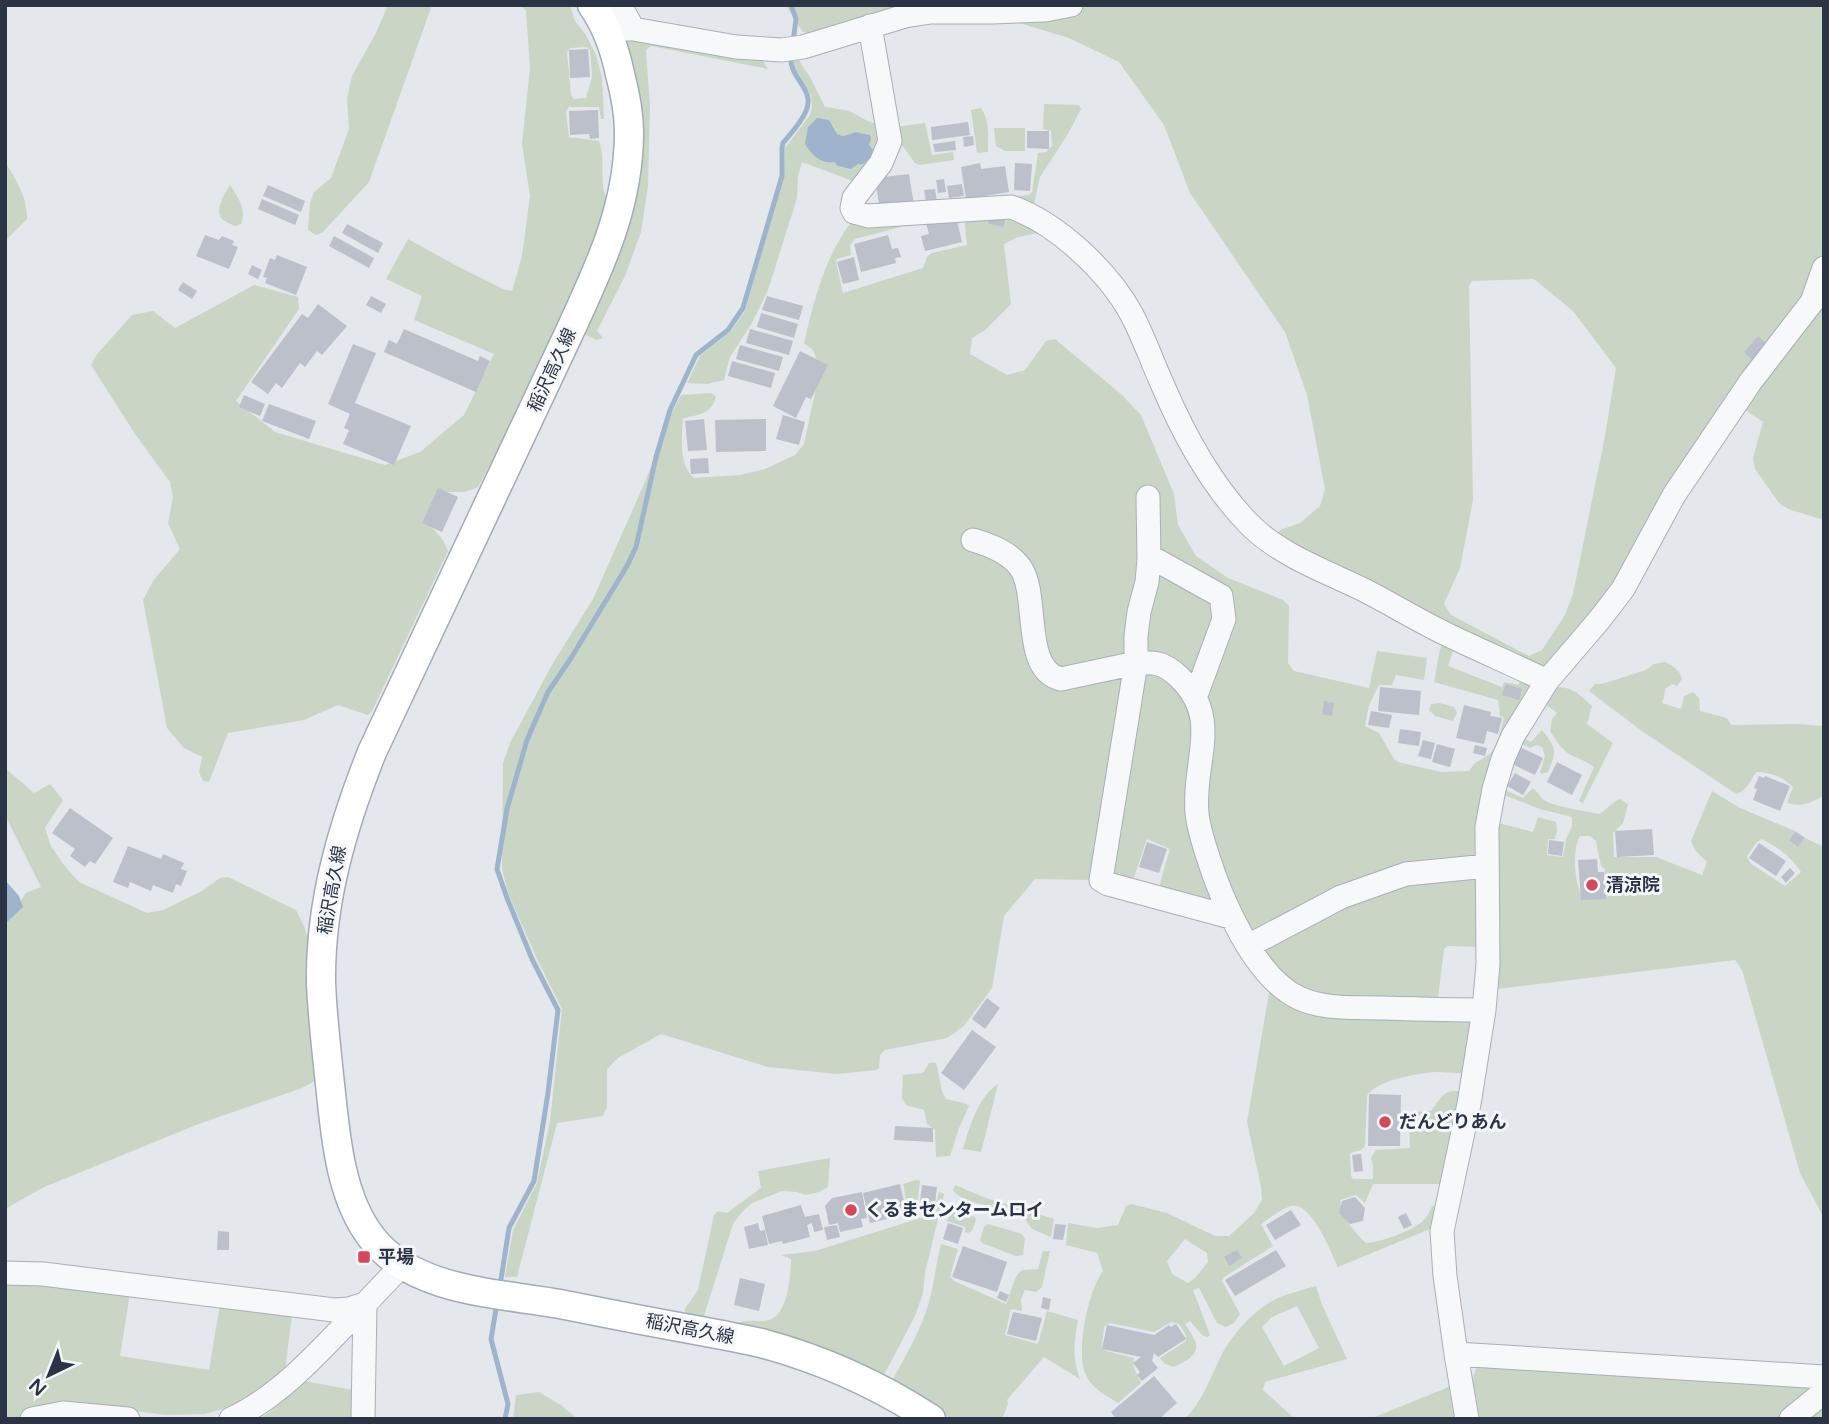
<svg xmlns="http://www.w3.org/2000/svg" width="1829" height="1424" viewBox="0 0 1829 1424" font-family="'Varela Round','Noto Sans JP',sans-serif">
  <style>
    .green { fill: #c9d6c5; fill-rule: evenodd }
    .water { fill: #9fb4cc }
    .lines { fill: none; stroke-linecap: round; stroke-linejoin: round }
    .stream { stroke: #9fb4cc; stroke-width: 5 }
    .building { fill: #bbc0ca }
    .minor-casing { stroke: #a9aeb7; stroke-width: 25 }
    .major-casing { stroke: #a3abb8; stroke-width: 31 }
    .minor { stroke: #f7f8fa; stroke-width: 23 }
    .major { stroke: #fff; stroke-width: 28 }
    .poi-dot { fill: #d1495b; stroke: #f4f6f9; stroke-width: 2.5 }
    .labels { text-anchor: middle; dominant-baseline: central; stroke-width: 6; stroke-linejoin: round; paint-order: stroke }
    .street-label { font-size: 18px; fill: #2b3445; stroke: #f4f6f9 }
    .poi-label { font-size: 18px; font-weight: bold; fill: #2b3445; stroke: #f4f6f9; text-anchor: start }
  </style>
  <rect width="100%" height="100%" fill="#e4e7ec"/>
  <path class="green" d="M388,5h44l-63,177 -47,51 -6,2 -8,-5 2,-27 4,-11 17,-14 18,-49 -2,-31 5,-22 24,-43z
    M521,5h49l5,16 11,14 10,20 6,22 2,42h-3l-2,-12h-30l-3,5 3,25 30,4c7,18 0,39 7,57 9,-23 8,-56 8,-81l4,-1 2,32 -6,40 -13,45 -20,48 -67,139 -36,67 -13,5h-26l-13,30c9,9 18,16 22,29l-76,160 -4,4 -30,-10 -34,15 -76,13 -19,49 -6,-1 -4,-9 3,-15 -18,-9 -17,-20 -24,-128 10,-19 27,-32 -12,-26 5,-26 -3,-15 -35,-48 -44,-69 6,-11 35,-39 21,-4 22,17 79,-43 44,12 1,12 -63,92 39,31 110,33 35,-13 44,-37 30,-61 -80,-34 8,-24 -36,-17 22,-40 47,26 48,24 9,2 10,-35 8,-60 -8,-52 8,-76 -4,-57zM586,47l4,3 2,27 -6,21 -12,1 -3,-4 -4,-43 4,-4z
    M786,5h1038v515l-36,-11 -9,-6 -24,-34 -2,-11 10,-36 -32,-22 -113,184 -72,85 -11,-1 -258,-128 3,-10 20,-7 20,-17 5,-17 -18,-94 -22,-63 -95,-139 -26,-68 -45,-63 -50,-24 -66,-20h-31l-159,19 -11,-6zM1534,279l39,32 43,57 -11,68 -32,158 -8,21 -23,35 -13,6 -78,-41 -7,-11 16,-36 13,-68 -4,-214 3,-5z
    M621,36l140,22 7,11 -117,-23 -5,4 4,56 -2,80 -7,46 -16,44 -28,55 6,7 -6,2 -13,-6 25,-64z
    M797,55l4,9 9,13 15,30c7,1 16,2 23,4 13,4 19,14 33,12v30l-28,28 -51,-19 -4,14 -1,22 -29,92 -16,33 -22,34 -6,23 -17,4 -20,-1 13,-27 32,-26 13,-19 39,-136 1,-27 25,-33 2,-8 -1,-12 -13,-20 -4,-8 -1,-9zM856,132l14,3 -1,10 -31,21 -4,-4 3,-28 6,2z
    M1044,104l35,1 2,4 -13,25 -28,43 -7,31 -55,-9 51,-4 3,-3 6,-39 8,-1 6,-6 -1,-15 -8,-2z
    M981,108c9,13 7,28 7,44l-11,1 -6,-43z
    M925,123l7,32 21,-3 1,8 -35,5 -4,-2 -19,-26 -2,-10z
    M994,128h31v23h-20l-9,-5z
    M5,162c12,19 22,35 22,57l-22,22z
    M230,185c8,12 17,25 11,39l-6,2c-1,0 -11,-5 -12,-6 -10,-10 2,-26 7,-35z
    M987,214l1,10 16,3 5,-12 34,17 -25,5 -14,7 7,60 -26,26 -13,8 -2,16 37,21 18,-5 21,-29 9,-2 67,56 19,20 33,79 4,31 18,31 32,22 55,22 6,6 -1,57 6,8 75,17 8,-37 50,7 -3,22 -28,-5 -4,10h-13l-10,20 -4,21 14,7 15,26 4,3 43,10 28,-1c9,-13 7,-7 18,-15 11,-7 14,-27 17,-38l-5,-3 1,-3 -2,-12 -64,-18 6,-33 3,-5 12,1 -7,21 54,21 2,-5 14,3 5,-10 12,12 -23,34 -33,226 -31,-1 -4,3 -8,65 36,3 -4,57c-11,-1 -23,-2 -34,-2 -18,2 -58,8 -67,24l-2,50 -4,4 -11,3 1,23 2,3h20v-13l-2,-8 5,-8 34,-2 -1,-31 4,-5 18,-1c12,-15 13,-24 34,-18l-24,91h-68l-8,19 -9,-8 -16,5c3,18 12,30 26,43 15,-1 47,-12 58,-23 4,-4 6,-9 8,-14l8,-1 -5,18 -5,6 -92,38c-7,-14 -26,-66 -47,-61 -10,3 -21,12 -30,18l12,22 -49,31 -2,4 18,33 -6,9 -8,4 -9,-4 -18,-35 -6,2 17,45 -3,2 -5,-2 -12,-14 -5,3c3,5 10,14 11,20 2,13 -14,19 -23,23l-8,-3 -5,-6 26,-17v-6l-7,-11 -8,-2 -17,10 -44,-9 -6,4 -2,19 4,5 28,7 -1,8 8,17 -23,20c-13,-8 -27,-15 -33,-30 -9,-23 3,-82 18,-102l-6,-18 -31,-8 2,-22 29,5 21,-3 8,-19 5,-2 36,9 48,23h14l25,-23 8,-13 -1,-13 -14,-65 23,-135 25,4 -80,-100 -3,12 -54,-13 12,-41 -23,-10 -15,44 -39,-3 -58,-1 -31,37 -12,72 -28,38 -17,12 -62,12 -5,5 -1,13 -3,2 -39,4 -69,-7 -107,-33 -43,24 -11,11v38l-4,9 -46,7 -40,154h-12l8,-47 24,-47 13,-62 12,-112 -25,-50 -29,-66 -6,-24 1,-106 8,-22 42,-78 40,-64 52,-117 28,-72 8,-15 30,-2 5,3c-4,18 -17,19 -33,22 -1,19 -5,46 11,60l46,-3 25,-6 30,-14 9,-11 16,-75 -7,-19 -9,-7c10,-43 21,-87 48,-122l64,2 -61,16 -5,6 1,10 -14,4 -1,3 7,31 80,-25 4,-11 5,-4 35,-8 -3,-30zM1185,1239l22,14 1,9 -13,16 -7,5 -16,-9 -5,-13z
    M1665,662c8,4 15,8 17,17l-5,7 -5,-2 -7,5 -1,9 -2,5 19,6 3,-13 9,-4 6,6 1,13 27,7 4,7 65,-1 28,2v72l-3,-1c-12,7 -21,10 -34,6l6,-16c-10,-10 -23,-15 -37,-15 -5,8 -9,19 -20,22l-94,-63 -53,-40 6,-7h7l44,-14 8,-6z
    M1557,687c16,0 24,9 35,19l-5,18 26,19 -30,60 -4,-2 15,-34c-8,-6 -12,-7 -21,-11 -10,-4 -17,-16 -23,-25l2,-12 5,-6 -12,-9 2,-12z
    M1439,703l15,4 3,6 -4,8 -18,-5 -6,-6 2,-6z
    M1542,730c15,19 15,20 6,42l-6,2 -2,-2 5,-16 -3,-9 -6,-2 -6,3 -8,-4 -2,-7 11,5z
    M5,768l29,25 16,-9 13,16 -18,28 6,18 13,19 15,17 68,31 16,-3 39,-19 18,-13 8,-1 68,33 8,16 8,25 7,125 -6,6 -11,6 -106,37 -154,63 -37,21v-293l10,-7 11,-16 15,-6 -36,-72z
    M1500,788l23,10 10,-10c5,4 6,8 11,12 7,6 45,12 56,14 7,-5 12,-12 20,-15l8,5 -5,19 -10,10 1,24h42l46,18 5,-13 -12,-12 -4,-9 21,-50 28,17 55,23 -6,9 9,7 7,-9 19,9v371l-24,-45 -58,-203 -7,-10 -238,29 -6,-5 4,-162 38,10 5,-15 18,5 1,8 -2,9h-7l-1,16 16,2 3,-18 6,-13v-9l-32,-8 -41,-16zM1580,836h10l6,5 5,25 4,3 -2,27 -20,1c-9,-12 -11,-48 -3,-61zM1762,839c17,9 28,17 39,33l-16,14 -35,-23 -3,-7 9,-13z
    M929,1063h7c4,12 3,25 10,36l18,4 5,3 -10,22 -9,28 -14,1 -1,-27 -8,-6 -3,-14 -18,-5 -4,-7 1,-23 20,-2z
    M998,1084l-17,68 -18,-3c7,-23 15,-52 35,-65z
    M830,1158l-2,29 -9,5 -13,3 -9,-3 -15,-1 -30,12 -11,10 -8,11 -30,95 -13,-2 -6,-7 14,-20 16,-75 4,-4 9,2 34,-25 -3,-17z
    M916,1180l4,1 -3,26 -9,2 -5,-25z
    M955,1185l31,13 68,21 -3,18 -19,-8 -8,-12 -58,-17 -10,-6 -3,-4z
    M939,1192l5,2 -19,79 -2,20 -8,23 -30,57 -5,3 -144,-52c12,-6 21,-1 33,-4 19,-5 22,-45 22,-61l-10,-4 34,-4 115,-36 4,-4z
    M953,1210l22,7 1,3 -4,11 -4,2 -3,-1v-5l-18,-6 3,-9z
    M988,1224l34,10 3,5 -2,16 -7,1 -34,-13 -2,-3 4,-13z
    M941,1244l17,5 -8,28 4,4 52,23c4,-8 8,-29 15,-33 4,-2 12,-1 17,-2l5,-18h7l-8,36 -6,5 -11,-2 -4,9 1,12 -11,-2 -6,26 33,9 9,-33 31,9c-4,21 -6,38 2,59l-36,-22 -37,43 1,4 -6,15h-50l-60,-34 1,-6c14,-26 30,-52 37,-81 5,-18 6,-36 11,-54z
    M5,1285l68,1 57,7 -10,63 89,14 11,-66 72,11 -7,55 -24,21 -28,15 -28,8 -39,1 -79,-10 -65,14h-17z
    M1316,1286l6,19 25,54 -82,23 -2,8 32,29h-110c18,-19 24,-39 35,-61 12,-24 35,-50 60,-61 12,-4 24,-8 36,-11zM1297,1306l22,42 -35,18 -22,-39 10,-10z
    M1489,1363l335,21v35h-347l-5,-37 4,-14z
    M304,1381l49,9 -1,29h-92l11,-8z
    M1456,1384l6,35h-92z
    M539,1392l23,14 16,13h-65l3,-24z"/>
  <path class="water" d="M817,118l12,2 8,14 6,2 13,-4 14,3 1,4 -2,6 4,5 -4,9 -6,5h-5l-7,5 -13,-3 -4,-4c-14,2 -22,-7 -29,-18l3,-17z
    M5,880l14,16 4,11 -18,17z"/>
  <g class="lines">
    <path class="stream" d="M791,5l5,14 -3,23
      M500,1286l9,-58 25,-47 14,-88 10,-83 -26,-51 -25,-61 -10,-29 10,-60 20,-69 21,-48 23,-34 56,-92 9,-19 20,-90 14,-47 26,-55 32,-25 15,-22 39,-132v-28l1,-5c8,-10 18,-20 23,-32 10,-23 -18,-32 -15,-56
      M497,1303l-6,36 17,65 -3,15"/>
  </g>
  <path class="building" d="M588,49l2,28 -20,1 -1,-28z
    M598,110l1,28 -9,1 -1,-5 -19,1 -1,-24z
    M968,122l2,13 -38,5 -1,-13z
    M1027,131h22v18l-22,-1z
    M973,136l1,9 -10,2 -1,-10z
    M955,141l1,9 -21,2 -2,-8z
    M980,163l1,6 24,-3 4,26 -43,7 -5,-32z
    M1015,163l17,1 -2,27 -16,-1z
    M909,174l5,31 -34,5 -5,-32z
    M944,179l2,13 -8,1 -2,-13z
    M962,184l2,12 -15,2 -2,-12z
    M268,185l37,16 -4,11 -38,-16z
    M935,189l2,12 -11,2 -2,-13z
    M262,199l37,16 -4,10 -37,-16z
    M989,214l17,3 -2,10 -16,-3z
    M956,216l6,26 -37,9 -4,-15 8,-2 -3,-11z
    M347,224l36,19 -5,10 -36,-20z
    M205,235l14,5 3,-4 12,5 -2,4 6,2 -9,22 -33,-13z
    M888,235l4,14 6,-1 3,9 -6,1 1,5 -35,9 -7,-28z
    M334,236l40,22 -5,10 -40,-22z
    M277,255l30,12 -11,28 -31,-12 2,-5 -4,-1 7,-19 5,2z
    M854,257l5,23 -16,4 -6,-22z
    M252,265l10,5 -4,9 -10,-5z
    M183,282l14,9 -5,8 -14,-9z
    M371,296l15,8 -5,9 -15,-8z
    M767,296l36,10 -4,14 -37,-10z
    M318,304l29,22 -25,29 -5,-4 -12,16 -5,-4 -18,25 -6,-5 -8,11 -17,-12 51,-68 6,4z
    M761,313l37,11 -4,14 -37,-11z
    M404,329l74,32 2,-5 10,5 -14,31 -92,-40 5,-12 8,4z
    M750,329l43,12 -4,14 -43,-12z
    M1758,336l10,9 -15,16 -9,-9z
    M353,344l23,9 -21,50 56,23 -17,39 -51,-21 6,-14 -5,-2 6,-14 -22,-10z
    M740,345l43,12 -4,14 -43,-12z
    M800,351l28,14 -17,34 -5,-2 -10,21 -23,-12z
    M732,361l43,12 -4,15 -43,-12z
    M244,395l21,9 -5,12 -21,-9z
    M269,404l47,17 -7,18 -47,-18z
    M783,415l22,7 -6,23 -23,-6z
    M704,419l3,31 -19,1 -3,-30z
    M766,419v32l-50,1 -1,-32z
    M708,458l1,15 -18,1 -1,-15z
    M438,488l20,9 -16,35 -20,-9z
    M1506,684l16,5 -3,11 -17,-5z
    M1380,687l41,4 -2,24 -41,-4z
    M1324,701l10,2 -2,13 -10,-2z
    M1464,705l27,7 -1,4 12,2 -4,16 -11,-3 -3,13 -28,-6z
    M1371,711l21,4 -3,13 -21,-3z
    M1400,729l21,3 -2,14 -21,-3z
    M1423,740l12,3 -4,16 -13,-3z
    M1437,744l18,5 -5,18 -18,-5z
    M1475,745l12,3 -2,8 -12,-3z
    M1520,747l23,11 -8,17 -23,-11z
    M1557,762l25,13 -10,20 -25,-13z
    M1515,773l16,9 -8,13 -16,-9z
    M1759,776l5,2 1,-2 25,10 -10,25 -27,-11 4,-11 -3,-1z
    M70,808l43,30 -18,26 -5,-3 -5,6 -15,-11 5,-7 -23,-16z
    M1652,829l2,26 -37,2 -2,-26z
    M1795,831l10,7 -7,9 -9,-7z
    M1549,840l15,2 -2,14 -14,-2z
    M1147,842l20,7 -8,24 -20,-6z
    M1759,843l27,18 -10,15 -27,-18z
    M128,846l33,13 2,-5 21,9 -3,6 6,2 -6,15 -5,-2 -3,9 -20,-8 -2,6 -21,-9 -2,6 -15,-6z
    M1597,859l1,13h6l2,27 -25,1 -3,-40z
    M1790,868l5,5 -9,10 -5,-6z
    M987,998l13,10 -15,21 -13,-10z
    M972,1030l24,17 -32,43 -23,-17z
    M1369,1094l32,1 -1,51h-32z
    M895,1126l38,2v14l-39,-2z
    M1361,1154l2,17 -9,1 -2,-17z
    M900,1184l6,26 -16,3 1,5 -21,5 -7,-30z
    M922,1185l15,2 -2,17 -15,-3z
    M862,1192l5,26 -6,1 2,8 -23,5 -2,-9 -9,2 -4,-19 7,-8z
    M1355,1197l10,11 -2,13 -13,3 -11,-11 3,-12z
    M801,1205l4,12 14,-3 4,16 -9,2 -2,-9 -5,2 3,12 -27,7 -1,-3 -13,3 -7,-28z
    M1291,1210l10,15 -26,15 -9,-15z
    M1406,1213l6,12 -8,4 -6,-12z
    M758,1223l2,8 5,-1 3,15 -19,4 -5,-22z
    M948,1223l15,5 -5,16 -15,-5z
    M1055,1224l11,1 -3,15 -10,-1z
    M837,1225l3,12 -13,3 -3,-13z
    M218,1231l11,1v18h-12z
    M963,1246l44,16 -10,30 -45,-15z
    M1237,1250l5,8 -13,8 -5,-9z
    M1276,1250l10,16 -51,30 -10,-16z
    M740,1278l25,6 -6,27 -25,-6z
    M1000,1291l9,4 -3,7 -9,-4z
    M1043,1297l8,2 -2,11 -8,-2z
    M1013,1312l29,6 -6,23 -29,-7z
    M1176,1324l10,15 -28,18 -4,-4 -2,8 6,7 -16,13 -5,-6 3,-3 -7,-9 8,-6 -39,-8 5,-24 47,10 15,-10 2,2z
    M1154,1376l23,27 -18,16h-43l-5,-7z"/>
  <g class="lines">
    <g class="minor-casing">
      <path id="minor" d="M620,5l13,24
        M870,26l20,115 -9,22 -27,35 -2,10 2,4 14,4 143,-9c46,16 98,65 121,108 12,23 21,49 32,73 21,49 49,100 87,138 32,31 77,46 115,65 27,14 53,30 80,43 33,16 68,31 101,47
        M606,29h27l103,18 46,3 21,-3 102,-31 26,-4h61l53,-2 26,-5
        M973,540c17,5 36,12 47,27 20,27 1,103 41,112l75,-16v-27l3,-24 8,-30 2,-23 -1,-62
        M1149,556l72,40 3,23 -29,79
        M1230,917l-122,-33 -7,-4 35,-217c21,-1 28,0 43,14 44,42 13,85 18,136 1,13 6,28 10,41 14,45 47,123 92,144 25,12 57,9 84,10 33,1 67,2 101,2
        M1248,946l93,-49 65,-23 81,-8
        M5,1273l38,1 291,36 15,-1 16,-5 37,-39
        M1456,1354l368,23
        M32,1419l31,-6 65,6
        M231,1419c52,-24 94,-74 134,-115
        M363,1419l2,-115
        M1467,1419l-11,-65 -11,-78 -3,-45 27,-127 15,-94 4,-46 -1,-137 7,-38 9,-30 10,-23 13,-21 21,-34 53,-62 23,-30 51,-94 77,-114 61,-79 12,-34
        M1791,1419l33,-27"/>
    </g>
    <g class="major-casing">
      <path id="major" d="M592,5c15,21 23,45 28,69 5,19 9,39 9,58 0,74 -29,134 -59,199l-198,421c-29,73 -52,149 -51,230 1,31 5,62 8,93 6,53 9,120 43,163 42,54 127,55 188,66 40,8 80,16 119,23 27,5 55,10 82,16 60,16 118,42 170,76"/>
    </g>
    <use href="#minor" class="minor"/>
    <use href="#major" class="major"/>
  </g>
  <g class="poi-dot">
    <circle cx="1592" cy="885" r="7"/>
    <circle cx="1385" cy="1122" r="7"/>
    <circle cx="851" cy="1210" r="7"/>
    <rect x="357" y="1250" width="14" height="14" rx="3.5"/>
  </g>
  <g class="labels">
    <g class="street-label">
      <text transform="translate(552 370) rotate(-65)">稲沢高久線</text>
      <text transform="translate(332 890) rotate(-80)">稲沢高久線</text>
      <text transform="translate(690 1329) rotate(11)">稲沢高久線</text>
    </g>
    <g class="poi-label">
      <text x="1606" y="885">清涼院</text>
      <text x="1399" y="1122">だんどりあん</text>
      <text x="865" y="1210">くるまセンタームロイ</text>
      <text x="378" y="1257">平場</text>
    </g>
  </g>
  <rect width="1829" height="1424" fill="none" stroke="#2b3445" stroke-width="14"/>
  <g transform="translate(49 1375) rotate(223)" stroke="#f4f6f9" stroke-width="5" paint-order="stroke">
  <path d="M0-5L12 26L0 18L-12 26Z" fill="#2b3445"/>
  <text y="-10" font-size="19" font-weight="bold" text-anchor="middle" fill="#2b3445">N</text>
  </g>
</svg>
